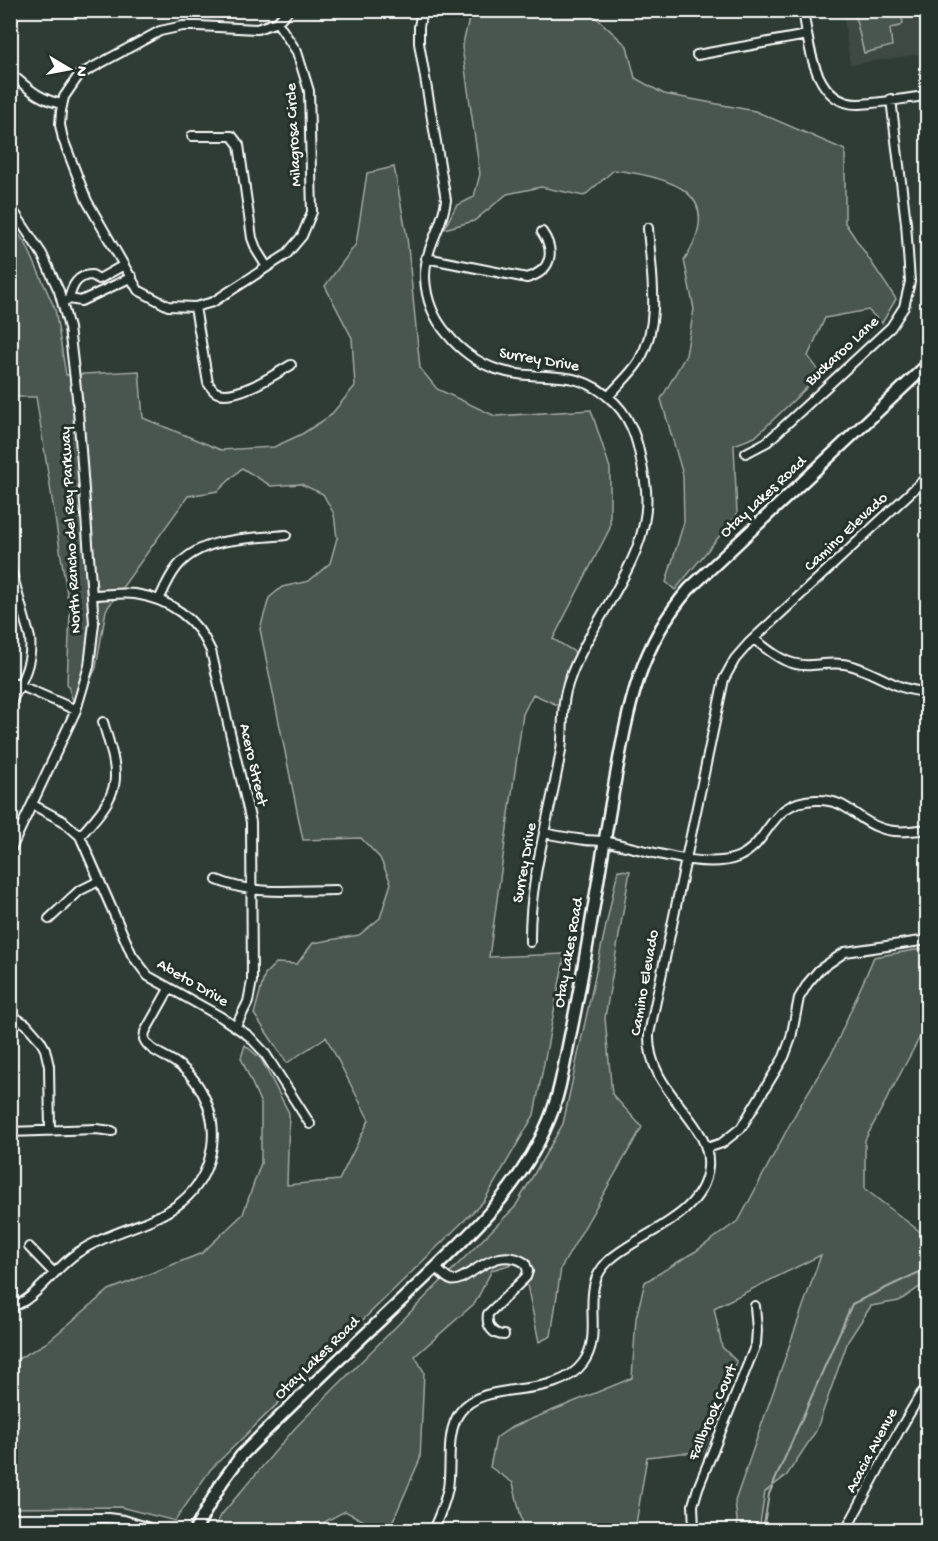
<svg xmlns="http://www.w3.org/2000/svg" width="938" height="1541" viewBox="0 0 938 1541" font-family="'Gochi Hand',sans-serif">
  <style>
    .built { fill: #3c4842 }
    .green { fill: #4a544f; stroke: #a4aaa7; stroke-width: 1.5 }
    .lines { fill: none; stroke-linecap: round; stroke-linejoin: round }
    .stream { stroke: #a9afac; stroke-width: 2 }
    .minor-casing { stroke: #fff; stroke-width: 12 }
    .major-casing { stroke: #fff; stroke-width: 15 }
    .minor { stroke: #26332d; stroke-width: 8 }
    .major { stroke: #26332d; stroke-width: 10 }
    .labels { text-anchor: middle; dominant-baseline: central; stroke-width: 6; stroke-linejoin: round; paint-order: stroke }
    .street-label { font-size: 16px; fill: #fff; stroke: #26332d }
  </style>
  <rect width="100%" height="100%" fill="#2f3b35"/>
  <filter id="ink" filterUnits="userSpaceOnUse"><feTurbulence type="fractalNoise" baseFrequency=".0167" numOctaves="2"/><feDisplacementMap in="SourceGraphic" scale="12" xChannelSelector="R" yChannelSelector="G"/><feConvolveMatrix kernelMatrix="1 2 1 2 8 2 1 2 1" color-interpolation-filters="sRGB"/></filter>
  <g filter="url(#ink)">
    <path class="built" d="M843,11h84v42l-77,12z"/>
    <path class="green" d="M471,11h118l38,35 8,32 29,16 91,17 90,39v73l51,76 -14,24 -14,-13 -43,8 -17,38 13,18 -66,63 -21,8 3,70 -62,75 -9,-8 18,-60 -1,-47 -22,-76 25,-44 8,-46 -10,-49c44,-68 -14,-83 -70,-90l-30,26 -43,-9 -34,7 -33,27 -30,8 12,-23 18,-9 6,-23 -18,-127z
      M854,11h47l2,12 -3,3 -10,2 2,18 -28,7z
      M394,167l13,70 13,131 17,21 58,27 96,-6 19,58v60l-57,111 27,16 -16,53 -31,-14 -10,20 -34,243 76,-3 -31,161 -50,86 -274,269 -35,51 -55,-14 -109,1v-145l35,-20 63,-53 93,-37 41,-39 18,-51v-59l-20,-46 4,-13 16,14 28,54 -2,72 52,-5 30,-60 -43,-83 -39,26 -33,-49 11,-40 11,-11 21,1 16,-21 46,-8 21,-17 11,-35 -11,-25 -19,-20 -58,2 -43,-211 9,-31 13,-11 27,-6 21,-18 7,-25 -3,-24 -11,-20 -22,-10 -30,2 -29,-18 -24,23 -30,5 -82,114 -10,58 -20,42 -9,-27 3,-70 -34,-216h-25l-1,-176 17,25 28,63 11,66 73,-4 4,47 78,32 53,-3 28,-13 28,-18 25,-30 -3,-48 -27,-52 31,-42 11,-71z
      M618,870l12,1 -25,147 7,76 30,33 -81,141 -10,68 -12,6 -17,-81 -30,9 -17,33 -60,53 9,16 -4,87 -31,71h-13l-12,-9 -19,-10 -30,16 -1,3h-101l9,-16 73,-86 220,-221 48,-83z
      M927,948v83l-6,4 -56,105v49l62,48v45l-28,19 -28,5 -23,35 -32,90 -29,44 -22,17 -6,38h-21l-3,-29 86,-246 -107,53 8,39 15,15 -35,91h-20l-35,4 -12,73h-111l-11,-47 -23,-16 6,-29 16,-11 120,-49 4,-60 9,-36 51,-31 43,-31 59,-111 35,-58 41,-94z"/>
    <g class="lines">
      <path class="stream" d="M763,1530l6,-36 83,-190 76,-36"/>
      <g class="minor-casing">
        <path id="minor" d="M422,10l-3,17v16l27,157c-3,27 -22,49 -21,78 1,21 9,41 23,57 12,15 30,28 48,34 44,15 79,-6 119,34 21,21 25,50 30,79 13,76 -61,140 -79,209 -5,19 -2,39 -5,59 -10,63 -32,127 -31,192
          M803,10c6,33 10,95 56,94 23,-1 46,-6 69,-8
          M277,22l20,30 12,39 3,121 -10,24 -16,19 -73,47 -18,5 -27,-1 -30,-16 -51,-89 -24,-62 -3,-14 1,-14 3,-14 15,-22 81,-44 23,-5h15l59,3 20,-7 12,-12
          M697,55l110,-20
          M16,78c15,13 26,22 46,26
          M192,136h40l7,9 13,93 5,13 10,16
          M10,206l32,48 17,37 10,37 8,69 17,226 -5,43 -13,44 -66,141
          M426,258l101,20c24,-7 29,-26 15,-46
          M69,299c3,-13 8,-24 23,-24l7,4 25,-14
          M63,302l6,-3 12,2 51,-24
          M195,307l13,76c3,4 5,9 10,10 20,6 56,-18 73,-28
          M608,397c10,-12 23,-23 31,-36 23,-39 12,-89 9,-133
          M746,453l21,-11 124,-115 13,-20 6,-25 -4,-59 -15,-124
          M10,566l20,72c3,25 -9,45 -20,66
          M93,595c13,0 29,-3 42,-1 35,5 62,25 76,57l40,171 1,159 -4,21 -12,24
          M159,600c5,-11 10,-23 18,-33 25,-31 73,-28 109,-32
          M754,639c18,14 33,28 58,26 14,-1 27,-3 41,1 29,9 41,24 75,26
          M10,681l66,29
          M33,805l30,16 17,15 52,119 16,21 73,41 28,19 15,16 46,72
          M544,833c14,3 27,5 41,7 8,1 15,0 23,2 36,7 97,29 130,15 34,-15 30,-56 78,-57 31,-1 38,18 62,27 17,7 32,4 50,2
          M80,836c43,-47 41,-55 23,-114
          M217,880c38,16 79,10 119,10
          M49,919l30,-28 20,-10
          M10,1015l16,9 14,16 5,9 4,17 1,65
          M10,1132l86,-3 16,2
          M707,1148l15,-5 19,-15 43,-71 7,-19 8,-40 9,-15 11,-13 26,-18 83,-12
          M29,1247l25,26
          M436,1268c4,3 9,10 15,12 14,5 43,-38 74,-17l3,8 -2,6 -38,37c-2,12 5,21 16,21
          M10,1308c6,-3 12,-5 17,-9 18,-13 31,-33 50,-46 47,-32 113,-29 132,-93 5,-17 5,-37 -1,-54 -6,-17 -17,-33 -32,-43 -11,-8 -26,-11 -32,-24l1,-7 24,-43
          M10,1518h98l16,2 32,10
          M433,1530c6,-13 12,-27 15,-42 4,-24 -3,-55 12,-76 26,-35 94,-10 123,-49 24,-33 -9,-76 30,-106 32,-26 91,-42 95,-90 4,-48 -61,-73 -59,-133l75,-355 11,-20 14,-16 179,-167
          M694,1530l-1,-25 5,-17 58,-144 1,-14 -2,-24
          M846,1530l53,-99 22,-37 7,-7"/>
      </g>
      <g class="major-casing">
        <path id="major" d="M195,1530l27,-48 19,-26c53,-55 109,-107 164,-159 55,-53 115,-105 144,-177 12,-29 16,-62 23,-93 17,-82 28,-164 43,-246 13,-72 24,-135 74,-192l239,-225"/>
      </g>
      <use href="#minor" class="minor"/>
      <use href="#major" class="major"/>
    </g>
  </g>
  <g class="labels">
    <g class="street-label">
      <text transform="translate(295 135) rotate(-93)">Milagrosa Circle</text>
      <text transform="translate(843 352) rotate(-43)">Buckaroo Lane</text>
      <text transform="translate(539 361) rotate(10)">Surrey Drive</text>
      <text transform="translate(764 498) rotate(-43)">Otay Lakes Road</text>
      <text transform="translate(72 530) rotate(-93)">North Rancho del Rey Parkway</text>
      <text transform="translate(847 533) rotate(-43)">Camino Elevado</text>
      <text transform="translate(252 765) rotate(77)">Acero Street</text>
      <text transform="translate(526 863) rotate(-80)">Surrey Drive</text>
      <text transform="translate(570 953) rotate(-80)">Otay Lakes Road</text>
      <text transform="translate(646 983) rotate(-80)">Camino Elevado</text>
      <text transform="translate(192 984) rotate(30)">Abeto Drive</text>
      <text transform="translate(318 1359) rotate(-44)">Otay Lakes Road</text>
      <text transform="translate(714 1413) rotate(-67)">Fallbrook Court</text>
      <text transform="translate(873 1451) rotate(-62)">Acacia Avenue</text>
    </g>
  </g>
  <rect width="938" height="1541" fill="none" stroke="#26332d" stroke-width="36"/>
  <rect x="18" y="18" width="902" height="1505" fill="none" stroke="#fff" stroke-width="2" filter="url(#ink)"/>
  <g transform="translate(69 69) rotate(100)" stroke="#26332d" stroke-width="4.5" paint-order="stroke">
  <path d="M0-4.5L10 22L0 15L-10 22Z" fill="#ffffff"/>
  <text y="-9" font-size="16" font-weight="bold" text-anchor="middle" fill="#ffffff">N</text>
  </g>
</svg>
